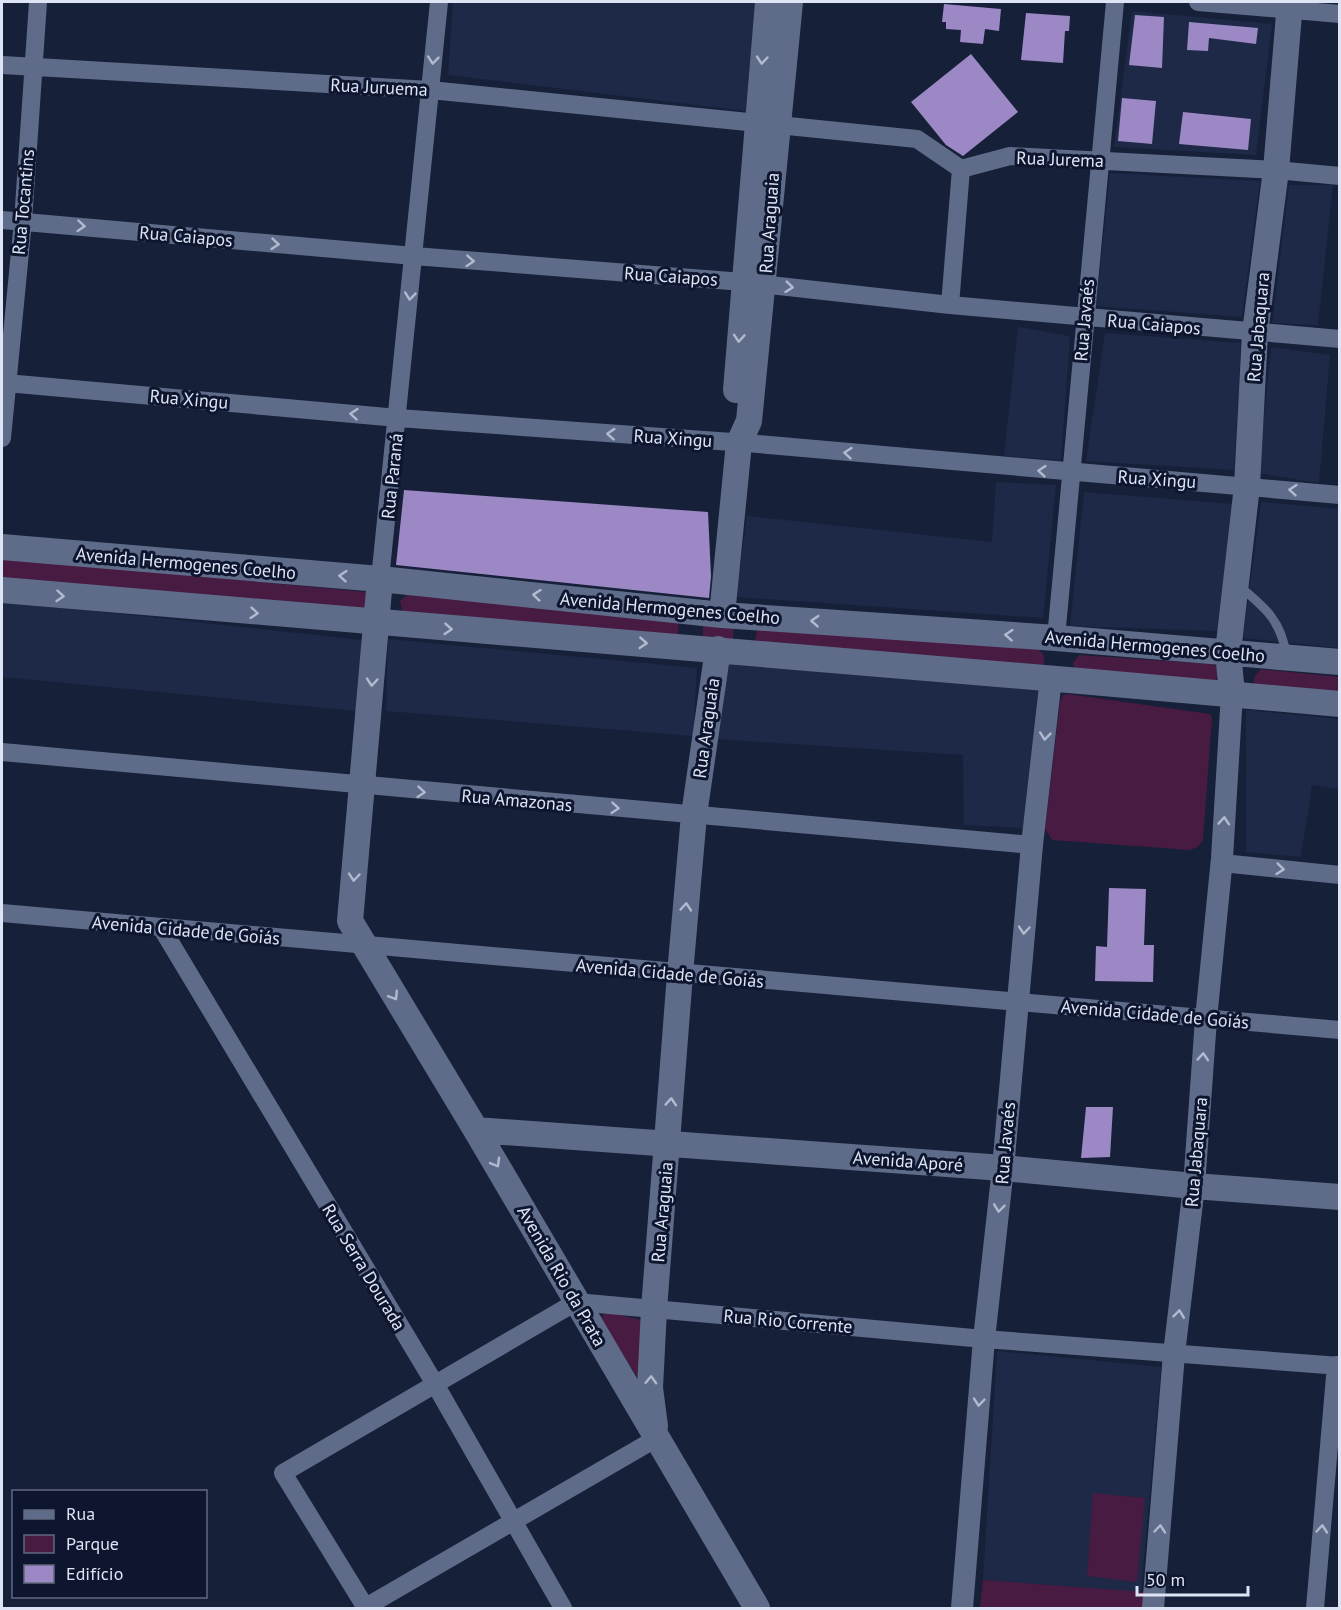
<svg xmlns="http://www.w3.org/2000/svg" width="1341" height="1610" viewBox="0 0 1341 1610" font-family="'PT Sans',sans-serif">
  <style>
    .built { fill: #1d2947 }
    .green { fill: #471b42 }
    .building { fill: #9c88c4 }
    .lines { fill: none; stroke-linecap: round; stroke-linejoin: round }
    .service { stroke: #5f6c89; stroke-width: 9 }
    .minor { stroke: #5f6c89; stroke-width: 18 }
    .tertiary { stroke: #5f6c89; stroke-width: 22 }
    .secondary { stroke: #5f6c89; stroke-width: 26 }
    .oneway { stroke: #b1bacf }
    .labels { text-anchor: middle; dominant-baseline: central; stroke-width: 6; stroke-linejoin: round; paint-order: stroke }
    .street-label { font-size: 18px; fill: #dde4f5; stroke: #0d162e }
  </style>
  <rect width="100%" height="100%" fill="#162038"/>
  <path class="built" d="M453,2h302l-9,109 -298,-36z
    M1132,11l140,13 -16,131 -142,-8z
    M1110,173l150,8 -18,136 -146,-11z
    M1289,185h44l-15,140 -46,-2z
    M1018,327l52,9 -9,124 -57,-4z
    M1105,333l136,10 -7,127 -148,-9z
    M1271,347l59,8 -11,128 -61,-10z
    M996,482l60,3 -13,133 -307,-21 11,-81 245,26z
    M1084,492l149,12 -16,127 -147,-5z
    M1261,502l78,7v139l-96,-10z
    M2,601l361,39 -6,71 -355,-34z
    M388,639l309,29 -4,68 -307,-25z
    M717,661l324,27 -18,140 -59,-3 -1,-70 -249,-16z
    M1246,710l93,9v70l-27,-4 -11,72 -55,-5z
    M997,1351l164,16 -20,226 -158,-13z"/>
  <path class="green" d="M6,558l360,34 1,17 -363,-31 -2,-3v-14z
    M407,595l272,24 -1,18 -275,-24 -3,-12z
    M703,623l31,4 -1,12h-30z
    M757,630l279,19c8,3 10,9 7,16l-289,-19z
    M1079,655l134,9 5,4v8l-3,5 -140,-12 -2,-6z
    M1261,669l78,8v20l-85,-13v-7z
    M1068,694l142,20 2,4 -9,122 -5,7 -8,3 -138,-10 -7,-11 15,-127 3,-7z
    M608,1312l33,8 -3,58 -39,-60z
    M1093,1493l52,5 -8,84 -50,-6z
    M983,1580l162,12 -2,16h-163z"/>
  <path class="building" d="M944,4l57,5 -2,22 -14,-2 -2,15 -23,-2 1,-12 -15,-1v-7h-4z
    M1026,13l44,3 -1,15h-4l-2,32 -42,-3z
    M1135,15l29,2 -2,51 -33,-3z
    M1189,22l69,6 -2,16 -47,-6 -1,13 -21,-1z
    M971,54l47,58 -55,44 -17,-11 -35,-43z
    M1122,98l34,3 -4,43 -34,-3z
    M1183,112l68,7 -3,31 -69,-6z
    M404,490l304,22 3,64 -2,22 -313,-33z
    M1109,888l37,1 -2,56h10l-1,37 -58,-1 1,-35 11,1z
    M1086,1107h27l-3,50 -29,1z"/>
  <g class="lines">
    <path class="service" d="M1240,587c25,20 42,35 46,68"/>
    <path class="minor" d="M1198,2l142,12
      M2,65l428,25 487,49 44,30 49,-13 266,14 64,6
      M2,220l412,36 329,26 207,23 390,34
      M950,305l11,-136
      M6,383l392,35 348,25 594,52
      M2,438l21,-217 15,-219
      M380,579l59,-577
      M1056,638l59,-636
      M2,752l1030,93
      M1222,863l118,12
      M2,913l1338,117
      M161,927l274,457 128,224
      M364,1608l293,-170
      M366,1608l-83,-135 293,-171 408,37 356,27
      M1315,1608l21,-243"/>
    <path class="tertiary" d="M962,1608l22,-269 19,-171 29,-323 19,-167
      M1153,1608l21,-254 20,-168 12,-167 16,-161 10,-164"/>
    <path class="secondary" d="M736,390l32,-388
      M2,547l378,32 342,36 334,23 284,24
      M380,579l-30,342 126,209 281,478
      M2,590c445,40 892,73 1338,114
      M722,615l17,-172 10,-22 41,-419
      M1232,694l-4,-42 19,-166 8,-153 21,-163 14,-168
      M476,1130l527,38 191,18 146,11
      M655,1426l-5,-38 4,-79 26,-335 14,-159 24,-166"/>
  </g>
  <defs><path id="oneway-chevron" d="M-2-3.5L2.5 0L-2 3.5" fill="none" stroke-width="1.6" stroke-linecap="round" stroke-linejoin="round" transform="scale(1.5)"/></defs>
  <g class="oneway">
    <use href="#oneway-chevron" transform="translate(433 60) rotate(96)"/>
    <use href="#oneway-chevron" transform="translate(762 60) rotate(95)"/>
    <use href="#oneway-chevron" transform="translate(81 226) rotate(5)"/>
    <use href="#oneway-chevron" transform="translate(275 244) rotate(5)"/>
    <use href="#oneway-chevron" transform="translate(470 261) rotate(4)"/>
    <use href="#oneway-chevron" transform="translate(789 287) rotate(6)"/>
    <use href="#oneway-chevron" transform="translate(410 296) rotate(96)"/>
    <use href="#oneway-chevron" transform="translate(739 338) rotate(94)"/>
    <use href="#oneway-chevron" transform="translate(354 414) rotate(-175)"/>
    <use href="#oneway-chevron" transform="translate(611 434) rotate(-176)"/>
    <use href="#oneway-chevron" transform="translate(848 453) rotate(-175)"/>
    <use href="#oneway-chevron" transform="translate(1042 471) rotate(-175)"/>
    <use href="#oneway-chevron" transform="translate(1293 490) rotate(-175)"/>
    <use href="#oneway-chevron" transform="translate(343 576) rotate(-175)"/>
    <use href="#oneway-chevron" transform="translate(537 595) rotate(-174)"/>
    <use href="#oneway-chevron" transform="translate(60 596) rotate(5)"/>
    <use href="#oneway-chevron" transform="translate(254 613) rotate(5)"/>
    <use href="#oneway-chevron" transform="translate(815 621) rotate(-176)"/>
    <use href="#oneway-chevron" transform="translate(448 629) rotate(4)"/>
    <use href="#oneway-chevron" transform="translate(1009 635) rotate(-176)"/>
    <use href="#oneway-chevron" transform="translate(643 643) rotate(4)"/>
    <use href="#oneway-chevron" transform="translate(372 682) rotate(95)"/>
    <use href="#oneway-chevron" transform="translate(1045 736) rotate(96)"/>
    <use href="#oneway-chevron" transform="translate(421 792) rotate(5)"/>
    <use href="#oneway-chevron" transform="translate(615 808) rotate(5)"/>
    <use href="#oneway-chevron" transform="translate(1224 821) rotate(-86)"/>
    <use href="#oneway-chevron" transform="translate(1280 869) rotate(6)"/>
    <use href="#oneway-chevron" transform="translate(354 877) rotate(95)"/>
    <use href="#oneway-chevron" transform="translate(686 907) rotate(-85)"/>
    <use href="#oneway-chevron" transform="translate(1024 930) rotate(95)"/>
    <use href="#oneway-chevron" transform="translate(394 996) rotate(58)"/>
    <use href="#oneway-chevron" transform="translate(1203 1057) rotate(-86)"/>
    <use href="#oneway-chevron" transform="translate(671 1102) rotate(-86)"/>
    <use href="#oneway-chevron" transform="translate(496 1163) rotate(60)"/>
    <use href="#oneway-chevron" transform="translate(999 1208) rotate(97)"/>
    <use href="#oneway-chevron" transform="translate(1179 1314) rotate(-83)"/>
    <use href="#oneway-chevron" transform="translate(651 1380) rotate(-88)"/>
    <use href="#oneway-chevron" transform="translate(979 1402) rotate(95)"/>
    <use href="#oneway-chevron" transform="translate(1160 1529) rotate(-85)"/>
    <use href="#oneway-chevron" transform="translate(1322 1529) rotate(-85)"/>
  </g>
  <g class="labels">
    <g class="street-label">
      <text transform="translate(379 87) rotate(3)">Rua Juruema</text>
      <text transform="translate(1060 159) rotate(2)">Rua Jurema</text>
      <text transform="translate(23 202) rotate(-85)">Rua Tocantins</text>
      <text transform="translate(769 223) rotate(-86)">Rua Araguaia</text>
      <text transform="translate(186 236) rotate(5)">Rua Caiapos</text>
      <text transform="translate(671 276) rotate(4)">Rua Caiapos</text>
      <text transform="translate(1084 320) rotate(-85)">Rua Javaés</text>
      <text transform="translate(1154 324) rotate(5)">Rua Caiapos</text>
      <text transform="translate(1258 327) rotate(-85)">Rua Jabaquara</text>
      <text transform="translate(189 399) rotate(5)">Rua Xingu</text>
      <text transform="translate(673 438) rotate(4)">Rua Xingu</text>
      <text transform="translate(392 476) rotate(-84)">Rua Paraná</text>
      <text transform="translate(1157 479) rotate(4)">Rua Xingu</text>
      <text transform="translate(186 563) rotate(5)">Avenida Hermogenes Coelho</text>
      <text transform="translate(670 608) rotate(5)">Avenida Hermogenes Coelho</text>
      <text transform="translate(1155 646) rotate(5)">Avenida Hermogenes Coelho</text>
      <text transform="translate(706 728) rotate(-82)">Rua Araguaia</text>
      <text transform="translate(517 800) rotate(5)">Rua Amazonas</text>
      <text transform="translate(186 930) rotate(5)">Avenida Cidade de Goiás</text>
      <text transform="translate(670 973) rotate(5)">Avenida Cidade de Goiás</text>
      <text transform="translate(1155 1014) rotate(5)">Avenida Cidade de Goiás</text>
      <text transform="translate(1005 1143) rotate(-85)">Rua Javaés</text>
      <text transform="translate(1196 1152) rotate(-85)">Rua Jabaquara</text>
      <text transform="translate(908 1161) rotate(4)">Avenida Aporé</text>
      <text transform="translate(662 1212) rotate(-85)">Rua Araguaia</text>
      <text transform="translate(364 1267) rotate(59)">Rua Serra Dourada</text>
      <text transform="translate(562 1276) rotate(60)">Avenida Rio da Prata</text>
      <text transform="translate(788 1321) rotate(5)">Rua Rio Corrente</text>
    </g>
  </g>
  <rect width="1341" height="1610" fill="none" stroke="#dde4f5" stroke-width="6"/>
  <rect x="12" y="1490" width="195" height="108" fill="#0d162e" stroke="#60687e" stroke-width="1.5"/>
  <rect x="24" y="1510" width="30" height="9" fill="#5f6c89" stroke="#60687e" stroke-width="1.5"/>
  <text x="66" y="1520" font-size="18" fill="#dde4f5">Rua</text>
  <rect x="24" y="1535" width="30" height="18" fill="#471b42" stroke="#60687e" stroke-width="1.5"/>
  <text x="66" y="1550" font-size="18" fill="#dde4f5">Parque</text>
  <rect x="24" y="1565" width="30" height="18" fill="#9c88c4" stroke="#60687e" stroke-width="1.5"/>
  <text x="66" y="1580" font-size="18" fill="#dde4f5">Edifício</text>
  <path d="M1137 1586v9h111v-9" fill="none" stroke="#dde4f5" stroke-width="3"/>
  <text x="1146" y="1586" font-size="18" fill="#dde4f5" stroke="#0d162e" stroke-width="4.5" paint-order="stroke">50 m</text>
</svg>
